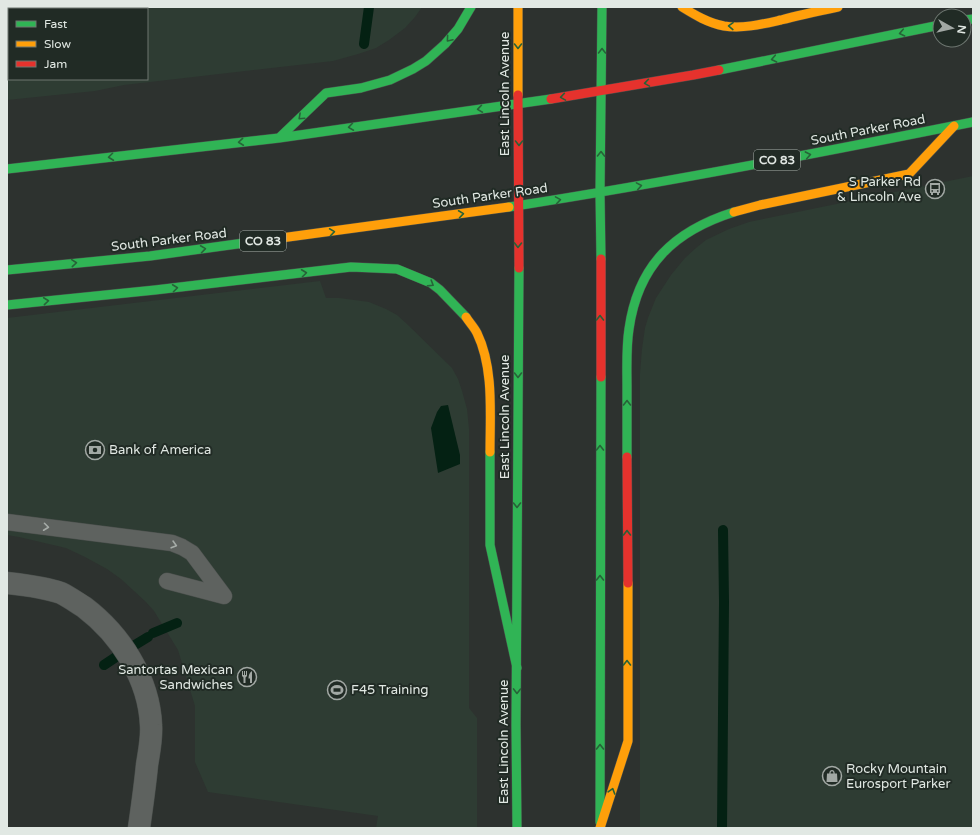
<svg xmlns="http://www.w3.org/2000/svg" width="980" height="835" viewBox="0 0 980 835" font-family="'Varela Round',sans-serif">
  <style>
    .built { fill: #2e3c33; fill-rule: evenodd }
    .water { fill: #042113 }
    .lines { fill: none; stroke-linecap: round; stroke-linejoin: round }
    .stream { stroke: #042113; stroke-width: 10 }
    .lane-casing { stroke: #4a4f4c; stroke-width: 17 }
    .street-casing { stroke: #4a4f4c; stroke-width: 23 }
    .fast-casing { stroke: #4a4f4c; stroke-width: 10 }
    .slow-casing { stroke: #4a4f4c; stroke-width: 10 }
    .jam-casing { stroke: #4a4f4c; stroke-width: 10 }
    .lane { stroke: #5e625f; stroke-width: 16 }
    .street { stroke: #5e625f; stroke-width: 22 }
    .fast { stroke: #30b455; stroke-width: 9 }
    .slow { stroke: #ff9f0a; stroke-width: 9 }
    .jam { stroke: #e5322d; stroke-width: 9 }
    .oneway { stroke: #276238 }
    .oneway2 { stroke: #a6aca8 }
    .labels { text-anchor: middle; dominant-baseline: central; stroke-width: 4; stroke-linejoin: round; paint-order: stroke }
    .shield { fill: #212b25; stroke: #a7afaa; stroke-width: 1 }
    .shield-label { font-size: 12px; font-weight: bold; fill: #e1e8e3 }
    .street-label { font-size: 13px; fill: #e1e8e3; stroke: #212b25 }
    .poi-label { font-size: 13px; fill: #e1e8e3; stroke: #212b25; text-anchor: start }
  </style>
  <rect width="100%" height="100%" fill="#2d322f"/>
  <path class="built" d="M7,7h415l-7,10 -10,11 -16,12 -13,8 -18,6 -25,7 -209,24 -29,6 -88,9zM9,9h138v70h-138z
    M973,176v652h-333v-454l2,-25 3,-21 3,-10 8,-20 15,-23 14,-17 11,-10 10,-8 23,-11 20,-7z
    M320,281l6,17h13l30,4 17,7 11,6 10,9 45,44 6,11 4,12 5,18 2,20v279l8,10v110h-101l2,-12 -170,-24 -13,-30v-56l-17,-56 -24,-39 -8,-9 -25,-23 -14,-10 -22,-12 -19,-9 -47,-11 -12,-2v-217z"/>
  <path class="water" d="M448,405l12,50v9l-22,9 -7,-45 6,-16 4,-6z"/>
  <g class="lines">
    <path class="stream" d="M364,44l5,-37
      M153,633l24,-10
      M104,665l21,-14 23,-14
      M722,828l2,-226 -1,-72"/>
    <g class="lane-casing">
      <path id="lane" d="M7,522l165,21 10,4 10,6 32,43
        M167,581l57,15"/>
    </g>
    <g class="street-casing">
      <path id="street" d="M7,583c18,2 37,4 54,10 8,4 15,9 23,14 37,28 65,72 67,118 1,13 -2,27 -4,40 -2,21 -5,42 -8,63"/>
    </g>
    <g class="fast-casing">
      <path id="fast" d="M964,20l9,-1
        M719,70l221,-45
        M279,138l47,-45 35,-5 29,-8 23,-11 13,-8 19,-17 13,-15 13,-22
        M7,169l272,-31 272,-39
        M509,207c156,-24 310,-54 464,-85
        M601,259l-1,-66 2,-186
        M7,270l143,-14 109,-15
        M7,305l148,-15 196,-23 46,2 34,14 9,7 26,27
        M490,452v93l27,123
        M627,457c0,-24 0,-47 0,-70 0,-19 -1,-39 2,-58 9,-64 45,-98 105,-117
        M600,822l1,-445
        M517,828l-1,-103 3,-457"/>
    </g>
    <g class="slow-casing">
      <path id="slow" d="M518,7v88
        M682,7c13,8 26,16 42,19 19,3 39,-2 57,-6 19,-5 38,-9 57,-13
        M734,212l26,-7 149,-31 45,-48
        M259,241l250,-34
        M466,317c3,5 8,10 11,16 17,35 13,80 13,119
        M600,828l28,-87v-158"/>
    </g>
    <g class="jam-casing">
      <path id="jam" d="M518,95l1,173
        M551,99l142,-24 26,-5
        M601,377v-118
        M627,457l1,126"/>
    </g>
    <use href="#lane" class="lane"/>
    <use href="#street" class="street"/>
    <use href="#fast" class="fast"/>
    <use href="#slow" class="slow"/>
    <use href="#jam" class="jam"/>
  </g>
  <defs><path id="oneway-chevron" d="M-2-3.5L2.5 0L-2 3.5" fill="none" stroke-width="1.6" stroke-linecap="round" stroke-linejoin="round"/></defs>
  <g class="oneway">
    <use href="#oneway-chevron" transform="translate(731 26) rotate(-178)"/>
    <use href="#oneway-chevron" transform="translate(902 33) rotate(168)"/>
    <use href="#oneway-chevron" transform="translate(449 39) rotate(130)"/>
    <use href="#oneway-chevron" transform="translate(518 46) rotate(90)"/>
    <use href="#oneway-chevron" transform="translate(602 51) rotate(-90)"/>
    <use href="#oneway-chevron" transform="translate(774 59) rotate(169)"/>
    <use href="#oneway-chevron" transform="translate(647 83) rotate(171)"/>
    <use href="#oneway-chevron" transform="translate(563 97) rotate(171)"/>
    <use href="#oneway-chevron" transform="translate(480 109) rotate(172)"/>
    <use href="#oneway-chevron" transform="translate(301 117) rotate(137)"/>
    <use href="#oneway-chevron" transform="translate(351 127) rotate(172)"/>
    <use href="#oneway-chevron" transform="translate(241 142) rotate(174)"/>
    <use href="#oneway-chevron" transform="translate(519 143) rotate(90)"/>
    <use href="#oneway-chevron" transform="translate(601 154) rotate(-89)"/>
    <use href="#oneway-chevron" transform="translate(808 155) rotate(-11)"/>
    <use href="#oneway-chevron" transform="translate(111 157) rotate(173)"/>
    <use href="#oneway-chevron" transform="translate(639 186) rotate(-10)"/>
    <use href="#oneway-chevron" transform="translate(558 200) rotate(-9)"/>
    <use href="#oneway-chevron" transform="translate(461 214) rotate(-8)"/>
    <use href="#oneway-chevron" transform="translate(332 232) rotate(-8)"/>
    <use href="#oneway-chevron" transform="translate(518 245) rotate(91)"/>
    <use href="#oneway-chevron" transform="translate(203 249) rotate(-8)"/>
    <use href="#oneway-chevron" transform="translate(74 263) rotate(-5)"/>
    <use href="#oneway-chevron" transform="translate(304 273) rotate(-7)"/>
    <use href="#oneway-chevron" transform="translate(431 284) rotate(32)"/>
    <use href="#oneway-chevron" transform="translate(175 288) rotate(-7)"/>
    <use href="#oneway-chevron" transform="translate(46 301) rotate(-6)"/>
    <use href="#oneway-chevron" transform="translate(600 318) rotate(-90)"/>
    <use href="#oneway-chevron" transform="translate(518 375) rotate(90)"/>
    <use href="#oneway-chevron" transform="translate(627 403) rotate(-90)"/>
    <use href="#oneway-chevron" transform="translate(600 448) rotate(-90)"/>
    <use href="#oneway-chevron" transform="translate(517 505) rotate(90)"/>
    <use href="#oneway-chevron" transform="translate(627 533) rotate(-90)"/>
    <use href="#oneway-chevron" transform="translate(600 578) rotate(-90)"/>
    <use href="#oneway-chevron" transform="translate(627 663) rotate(-90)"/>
    <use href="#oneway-chevron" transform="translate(517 691) rotate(91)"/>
    <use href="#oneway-chevron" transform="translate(600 747) rotate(-90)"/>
    <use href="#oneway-chevron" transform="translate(612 791) rotate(-73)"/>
  </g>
  <g class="oneway2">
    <use href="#oneway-chevron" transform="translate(46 527) rotate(7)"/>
    <use href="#oneway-chevron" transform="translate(174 545) rotate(16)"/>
  </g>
  <defs>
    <g id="bus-ring" transform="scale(1)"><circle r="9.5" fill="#212b25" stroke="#a2a8a4" stroke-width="1.5"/><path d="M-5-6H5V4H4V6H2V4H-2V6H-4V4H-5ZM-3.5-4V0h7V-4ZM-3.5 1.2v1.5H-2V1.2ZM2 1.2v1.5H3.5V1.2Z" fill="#a2a8a4"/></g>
    <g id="bank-ring" transform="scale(1)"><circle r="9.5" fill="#212b25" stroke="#a2a8a4" stroke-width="1.5"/><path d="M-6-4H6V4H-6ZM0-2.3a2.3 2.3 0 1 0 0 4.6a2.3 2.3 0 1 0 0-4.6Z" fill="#a2a8a4"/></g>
    <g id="restaurant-ring" transform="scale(1)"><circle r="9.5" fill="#212b25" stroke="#a2a8a4" stroke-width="1.5"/><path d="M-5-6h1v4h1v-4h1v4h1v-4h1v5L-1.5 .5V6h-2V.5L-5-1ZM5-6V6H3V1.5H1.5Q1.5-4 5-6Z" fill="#a2a8a4"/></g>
    <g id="stadium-ring" transform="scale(1)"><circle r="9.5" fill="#212b25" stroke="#a2a8a4" stroke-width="1.5"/><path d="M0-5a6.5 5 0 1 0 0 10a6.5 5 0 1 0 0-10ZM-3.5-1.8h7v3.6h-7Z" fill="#a2a8a4"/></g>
    <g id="shop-ring" transform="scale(1)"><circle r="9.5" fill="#212b25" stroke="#a2a8a4" stroke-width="1.5"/><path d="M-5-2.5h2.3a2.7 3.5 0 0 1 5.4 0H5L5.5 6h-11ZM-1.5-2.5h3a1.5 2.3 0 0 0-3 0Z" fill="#a2a8a4"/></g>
  </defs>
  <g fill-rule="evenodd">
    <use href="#bus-ring" x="935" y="189"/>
    <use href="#bank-ring" x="95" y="450"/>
    <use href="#restaurant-ring" x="247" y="677"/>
    <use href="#stadium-ring" x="337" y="690"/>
    <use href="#shop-ring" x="832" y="776"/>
  </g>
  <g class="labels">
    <g class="shield">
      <rect x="754" y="150" width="46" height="20" rx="3"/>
      <rect x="240" y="231" width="46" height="20" rx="3"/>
    </g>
    <g class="shield-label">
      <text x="777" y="160">CO 83</text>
      <text x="263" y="241">CO 83</text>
    </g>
    <g class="street-label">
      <text transform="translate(505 94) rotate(-90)">East Lincoln Avenue</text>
      <text transform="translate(868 130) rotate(-11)">South Parker Road</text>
      <text transform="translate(490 196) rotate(-8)">South Parker Road</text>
      <text transform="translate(169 240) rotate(-7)">South Parker Road</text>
      <text transform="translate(505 417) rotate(-90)">East Lincoln Avenue</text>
      <text transform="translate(504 742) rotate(-90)">East Lincoln Avenue</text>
    </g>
    <g class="poi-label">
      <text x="921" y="182" text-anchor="end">S Parker Rd<tspan x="921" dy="15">&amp; Lincoln Ave</tspan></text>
      <text x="109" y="450">Bank of America</text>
      <text x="233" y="670" text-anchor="end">Santortas Mexican<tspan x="233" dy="15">Sandwiches</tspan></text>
      <text x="351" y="690">F45 Training</text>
      <text x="846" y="769">Rocky Mountain<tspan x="846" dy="15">Eurosport Parker</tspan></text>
    </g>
  </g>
  <rect width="980" height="835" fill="none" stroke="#e1e8e3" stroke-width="16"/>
  <rect x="8" y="8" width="140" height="72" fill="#212b25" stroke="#6e7771"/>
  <rect x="16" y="21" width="20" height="6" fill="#30b455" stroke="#6e7771"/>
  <text x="44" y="28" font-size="12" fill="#e1e8e3">Fast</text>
  <rect x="16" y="41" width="20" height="6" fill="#ff9f0a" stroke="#6e7771"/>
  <text x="44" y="48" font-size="12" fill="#e1e8e3">Slow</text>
  <rect x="16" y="61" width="20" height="6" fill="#e5322d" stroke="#6e7771"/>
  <text x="44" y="68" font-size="12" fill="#e1e8e3">Jam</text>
  <g transform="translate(952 28) rotate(98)"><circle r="19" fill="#212b25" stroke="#6e7771"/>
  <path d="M0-3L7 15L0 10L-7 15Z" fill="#a2a8a4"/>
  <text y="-6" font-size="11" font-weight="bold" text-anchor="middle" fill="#e1e8e3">N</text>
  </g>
</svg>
